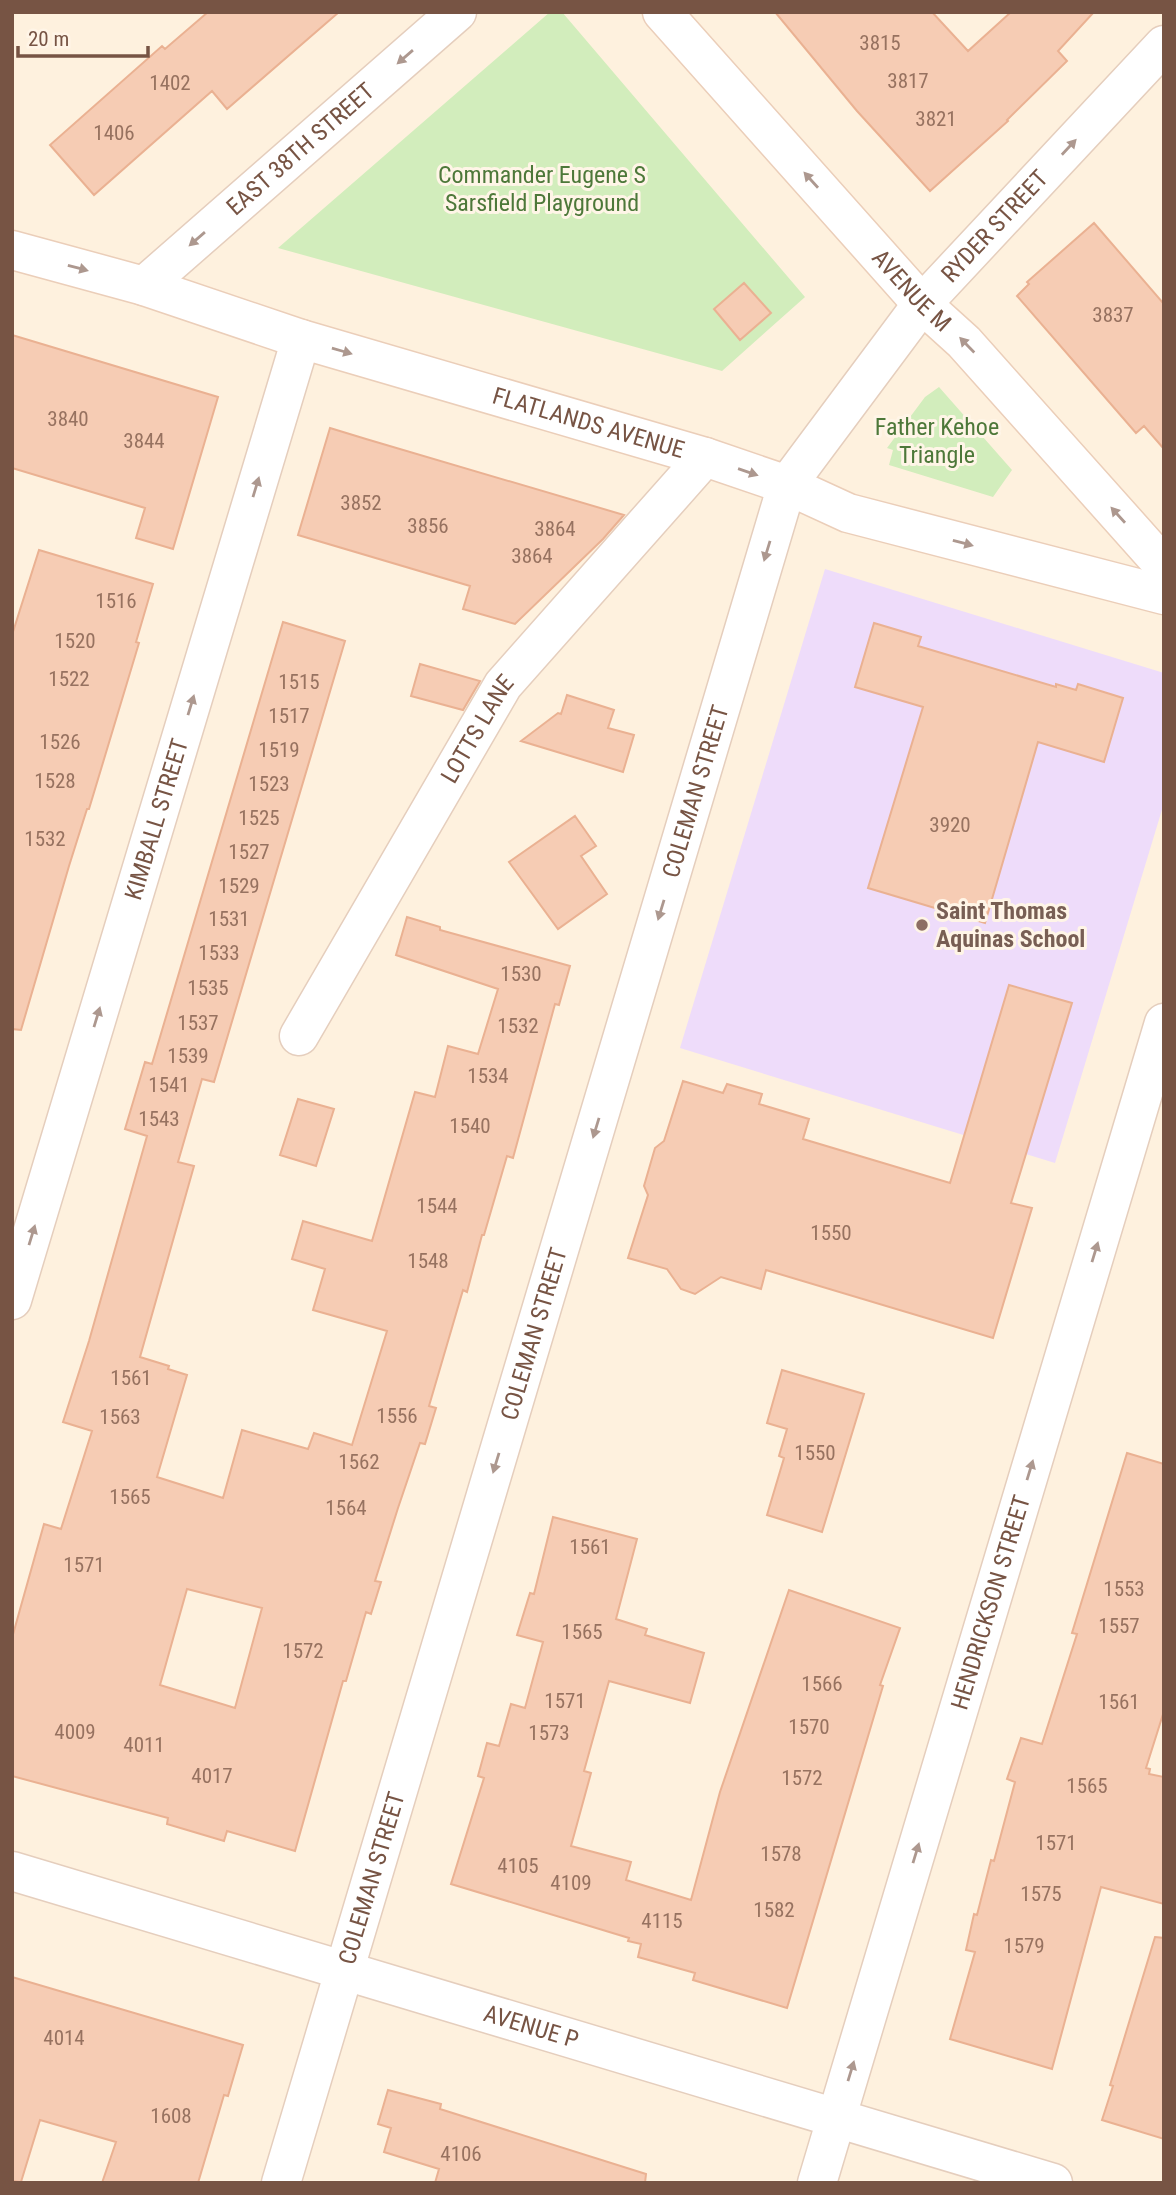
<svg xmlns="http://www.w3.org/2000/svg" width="1176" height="2195" viewBox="0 0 1176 2195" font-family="'Roboto Condensed',sans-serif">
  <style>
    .education { fill: #eedcfa }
    .green { fill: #d2edbc }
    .building { fill: #f6ccb4; stroke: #eab192; stroke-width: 2; fill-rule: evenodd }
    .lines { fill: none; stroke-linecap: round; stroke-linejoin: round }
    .street-casing { stroke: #e5cebd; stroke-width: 41 }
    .secondary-casing { stroke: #ebceb9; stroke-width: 41 }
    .street { stroke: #fff; stroke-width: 38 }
    .secondary { stroke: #fff; stroke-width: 38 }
    .oneway { fill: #ad988f }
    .education-dot { fill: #8d6e63; stroke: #fff5e7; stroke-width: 2.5 }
    .labels { text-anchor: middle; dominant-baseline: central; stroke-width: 6; stroke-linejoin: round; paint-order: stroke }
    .number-label { font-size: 21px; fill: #977260 }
    .street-label { font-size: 24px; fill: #775444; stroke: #fff5e7 }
    .park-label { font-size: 24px; fill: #4d7839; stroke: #fff5e7 }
    .education-label { font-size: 24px; font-weight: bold; fill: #785e54; stroke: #fff5e7; text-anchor: start }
  </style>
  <rect width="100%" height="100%" fill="#fef1de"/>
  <path class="education" d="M825,569l339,104v130l-109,360 -375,-115z"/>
  <path class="green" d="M550,12h12l243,285 -83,74 -444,-123z
    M939,387l73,83 -19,27 -104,-32 4,-15 -6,-2 38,-51z"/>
  <path class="building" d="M208,12h131l-112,97 -15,-18 -118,104 -44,-50 112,-99 3,3z
    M775,12h157l36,39 43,-39h83l-36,39 9,10 -60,59 1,1 -78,70 -73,-80z
    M1094,223l70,81v145l-20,-23 -8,7 -119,-137 12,-12 -2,-2z
    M744,283l27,30 -31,27 -26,-31z
    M12,335l206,62 -45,152 -37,-11 9,-30 -133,-40z
    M330,428l36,11 258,76 -21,24 -88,85 -52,-15 7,-23 -172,-51z
    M39,550l114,34 -17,58 3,1 -50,166h-2l-18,57 -48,164 -9,-1v-394z
    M283,622l62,19 -131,441 -12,-3 -24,83 16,4 -54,191 29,9 -1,3 19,6 -30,102 66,21 19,-68 66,19 6,-16 38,12 35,-114 -74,-21 12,-41 -33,-10 11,-38 69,20 43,-149 20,5 13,-51 30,8 20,-65 -102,-34 11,-38 33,10v3l130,36 -11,39 -4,-1 -42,154 -6,-2 -23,79h-2l-15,57 -4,-2 -34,116 7,2 -11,36 -5,-1 -22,65 -23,73 6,1 -10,32 -5,-2 -20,69h-3l-48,170 -68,-20 -3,10 -57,-17 1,-6 -156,-42v-138l32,-114 17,5 31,-98 -29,-9 26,-81 58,-205 -22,-7 20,-67 7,2zM187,1589l75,19 -27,100 -75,-23z
    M874,623l47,14 -3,9 138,41v-3l20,6 2,-6 45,14 -19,64 -66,-20 -53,181 -117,-35 55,-181 -68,-20z
    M420,664l60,17 -17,29 -52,-14z
    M567,695l47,15 -6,18 26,7 -11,37 -102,-31 37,-28 3,1z
    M575,816l21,30 -15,10 26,38 -49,35 -49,-67z
    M1009,985l63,18 -61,200 21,5 -39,130 -227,-68 -5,19 -40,-12 -26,17 -14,-5 -14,-20 -39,-11 20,-63 -4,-9 11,-38 9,-7 19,-60 40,12 4,-9 35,10 -3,10 50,15 -6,20 147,44z
    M298,1099l36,10 -18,57 -36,-11z
    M782,1370l82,24 -42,138 -55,-17 17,-57 -5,-2 8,-27 -20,-6z
    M1127,1453l37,11v247l-18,57 4,1 -1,5 15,3v127l-63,-17 -49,182 -102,-30 25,-87 -9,-2 8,-36 3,1 14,-55 3,1 21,-79 -8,-3 14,-41 21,6 35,-110 -5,-1z
    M553,1517l84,22 -21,80 31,10 -2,6 59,18 -14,50 -81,-22 -25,90 7,2 -20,73 60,16 -5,18 65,20 29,-108 69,-202 111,38 -20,57 3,1 -96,322 -94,-28 2,-7 -57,-16 3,-13 -13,-3 1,-3 -178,-54 33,-106 -6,-2 9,-33 12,3 12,-42 14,4 18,-66 -26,-7 13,-42 4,1z
    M1155,1937l9,1v201l-62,-19 11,-34 -3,-1z
    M12,1977l231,68 -15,51 -4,-1 -26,88h-96l14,-41 -76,-22 -19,62 -9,-1z
    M388,2090l53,14 -1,5 206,65 -1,9h-210l4,-14 -55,-17 7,-24 -13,-4z"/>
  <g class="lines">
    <g class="street-casing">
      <g id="street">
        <path id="s1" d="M144,286l313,-274"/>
        <path id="s2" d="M299,1036l204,-351 202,-228"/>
        <path id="s3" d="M12,1300l289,-961"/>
        <path id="s4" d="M12,1871l1041,312"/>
        <path id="s5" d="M281,2183l506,-1698 135,-181 242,-259"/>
        <path id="s6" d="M817,2183l347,-1160"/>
      </g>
    </g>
    <g class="secondary-casing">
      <g id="secondary">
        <path id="s7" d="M662,12l260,292 42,38 200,224"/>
        <path id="s8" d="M12,250l132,36 157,53 404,118 82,28 61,28 316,82"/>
      </g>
    </g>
    <use href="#street" class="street"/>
    <use href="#secondary" class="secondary"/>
  </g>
  <defs><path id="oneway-solid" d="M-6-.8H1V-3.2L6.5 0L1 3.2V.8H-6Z" transform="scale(1.75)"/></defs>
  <g class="oneway">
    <use href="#oneway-solid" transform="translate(405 57) rotate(139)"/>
    <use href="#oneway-solid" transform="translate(1069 147) rotate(-47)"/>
    <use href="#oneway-solid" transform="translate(811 180) rotate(-132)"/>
    <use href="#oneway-solid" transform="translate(197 239) rotate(139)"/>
    <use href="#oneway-solid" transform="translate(78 268) rotate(15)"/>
    <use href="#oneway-solid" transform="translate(967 345) rotate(-134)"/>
    <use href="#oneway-solid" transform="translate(342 351) rotate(16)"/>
    <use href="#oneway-solid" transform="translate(748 472) rotate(19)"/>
    <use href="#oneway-solid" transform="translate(256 487) rotate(-73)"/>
    <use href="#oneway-solid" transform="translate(1118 515) rotate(-132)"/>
    <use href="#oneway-solid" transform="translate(963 543) rotate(15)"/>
    <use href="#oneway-solid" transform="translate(767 551) rotate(107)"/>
    <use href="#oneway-solid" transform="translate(191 705) rotate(-73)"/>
    <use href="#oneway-solid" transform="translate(661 910) rotate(107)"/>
    <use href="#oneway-solid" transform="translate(97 1017) rotate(-73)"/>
    <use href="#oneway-solid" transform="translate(596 1128) rotate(107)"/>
    <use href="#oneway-solid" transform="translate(32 1235) rotate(-73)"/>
    <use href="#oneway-solid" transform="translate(1095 1252) rotate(-73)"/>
    <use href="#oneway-solid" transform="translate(496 1463) rotate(107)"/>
    <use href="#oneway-solid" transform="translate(1030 1470) rotate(-73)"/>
    <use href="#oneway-solid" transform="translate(916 1853) rotate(-73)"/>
    <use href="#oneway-solid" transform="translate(851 2071) rotate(-73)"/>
  </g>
  <circle class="education-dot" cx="922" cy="925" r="7"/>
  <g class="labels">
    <g class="number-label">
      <text x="880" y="43">3815</text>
      <text x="908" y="81">3817</text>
      <text x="170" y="83">1402</text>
      <text x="936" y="119">3821</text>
      <text x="114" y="133">1406</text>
      <text x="1113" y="315">3837</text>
      <text x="68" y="419">3840</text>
      <text x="144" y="441">3844</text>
      <text x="361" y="503">3852</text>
      <text x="428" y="526">3856</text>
      <text x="555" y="529">3864</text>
      <text x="532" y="556">3864</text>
      <text x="116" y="601">1516</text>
      <text x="75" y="641">1520</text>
      <text x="69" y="679">1522</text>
      <text x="299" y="682">1515</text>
      <text x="289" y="716">1517</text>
      <text x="60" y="742">1526</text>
      <text x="279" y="750">1519</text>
      <text x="55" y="781">1528</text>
      <text x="269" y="784">1523</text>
      <text x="259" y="818">1525</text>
      <text x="950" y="825">3920</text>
      <text x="45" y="839">1532</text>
      <text x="249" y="852">1527</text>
      <text x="239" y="886">1529</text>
      <text x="229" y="919">1531</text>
      <text x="219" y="953">1533</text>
      <text x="521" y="974">1530</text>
      <text x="208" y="988">1535</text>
      <text x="198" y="1023">1537</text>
      <text x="518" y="1026">1532</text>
      <text x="188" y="1056">1539</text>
      <text x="488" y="1076">1534</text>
      <text x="169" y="1085">1541</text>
      <text x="159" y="1119">1543</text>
      <text x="470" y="1126">1540</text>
      <text x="437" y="1206">1544</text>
      <text x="831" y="1233">1550</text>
      <text x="428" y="1261">1548</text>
      <text x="131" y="1378">1561</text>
      <text x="397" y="1416">1556</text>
      <text x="120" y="1417">1563</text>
      <text x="815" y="1453">1550</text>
      <text x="359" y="1462">1562</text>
      <text x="130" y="1497">1565</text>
      <text x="346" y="1508">1564</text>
      <text x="590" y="1547">1561</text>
      <text x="84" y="1565">1571</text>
      <text x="1124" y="1589">1553</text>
      <text x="1119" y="1626">1557</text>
      <text x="582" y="1632">1565</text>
      <text x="303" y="1651">1572</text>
      <text x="822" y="1684">1566</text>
      <text x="565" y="1701">1571</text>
      <text x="1119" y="1702">1561</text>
      <text x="809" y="1727">1570</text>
      <text x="75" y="1732">4009</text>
      <text x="549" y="1733">1573</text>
      <text x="144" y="1745">4011</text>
      <text x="212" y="1776">4017</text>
      <text x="802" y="1778">1572</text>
      <text x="1087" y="1786">1565</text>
      <text x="1056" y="1843">1571</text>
      <text x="781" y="1854">1578</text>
      <text x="518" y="1866">4105</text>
      <text x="571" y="1883">4109</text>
      <text x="1041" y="1894">1575</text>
      <text x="774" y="1910">1582</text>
      <text x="662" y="1921">4115</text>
      <text x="1024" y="1946">1579</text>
      <text x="64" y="2038">4014</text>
      <text x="171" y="2116">1608</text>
      <text x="461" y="2154">4106</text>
    </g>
    <g class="street-label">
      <text stroke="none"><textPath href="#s1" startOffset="208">EAST 38TH STREET</textPath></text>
      <text stroke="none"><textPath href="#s5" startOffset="2104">RYDER STREET</textPath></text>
      <text stroke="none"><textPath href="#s7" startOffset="374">AVENUE M</textPath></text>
      <text stroke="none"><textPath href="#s8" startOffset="602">FLATLANDS AVENUE</textPath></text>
      <text stroke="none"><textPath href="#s2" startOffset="355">LOTTS LANE</textPath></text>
      <text stroke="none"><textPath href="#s5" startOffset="1452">COLEMAN STREET</textPath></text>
      <text stroke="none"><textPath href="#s3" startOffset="502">KIMBALL STREET</textPath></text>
      <text stroke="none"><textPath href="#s5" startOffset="886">COLEMAN STREET</textPath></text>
      <text stroke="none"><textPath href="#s6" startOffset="606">HENDRICKSON STREET</textPath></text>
      <text stroke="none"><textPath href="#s5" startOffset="318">COLEMAN STREET</textPath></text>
      <text stroke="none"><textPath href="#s4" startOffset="542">AVENUE P</textPath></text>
    </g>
    <g class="park-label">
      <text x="542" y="175">Commander Eugene S<tspan x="542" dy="28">Sarsfield Playground</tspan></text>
      <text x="937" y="427">Father Kehoe<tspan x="937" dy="28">Triangle</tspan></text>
    </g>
    <g class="education-label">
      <text x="936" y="911">Saint Thomas<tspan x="936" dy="28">Aquinas School</tspan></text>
    </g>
  </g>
  <rect width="1176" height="2195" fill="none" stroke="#775444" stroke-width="28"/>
  <path d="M18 46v10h130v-10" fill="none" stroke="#775444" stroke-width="3.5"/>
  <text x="28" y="46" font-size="21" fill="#775444" stroke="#fff5e7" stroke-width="5" paint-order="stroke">20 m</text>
</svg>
